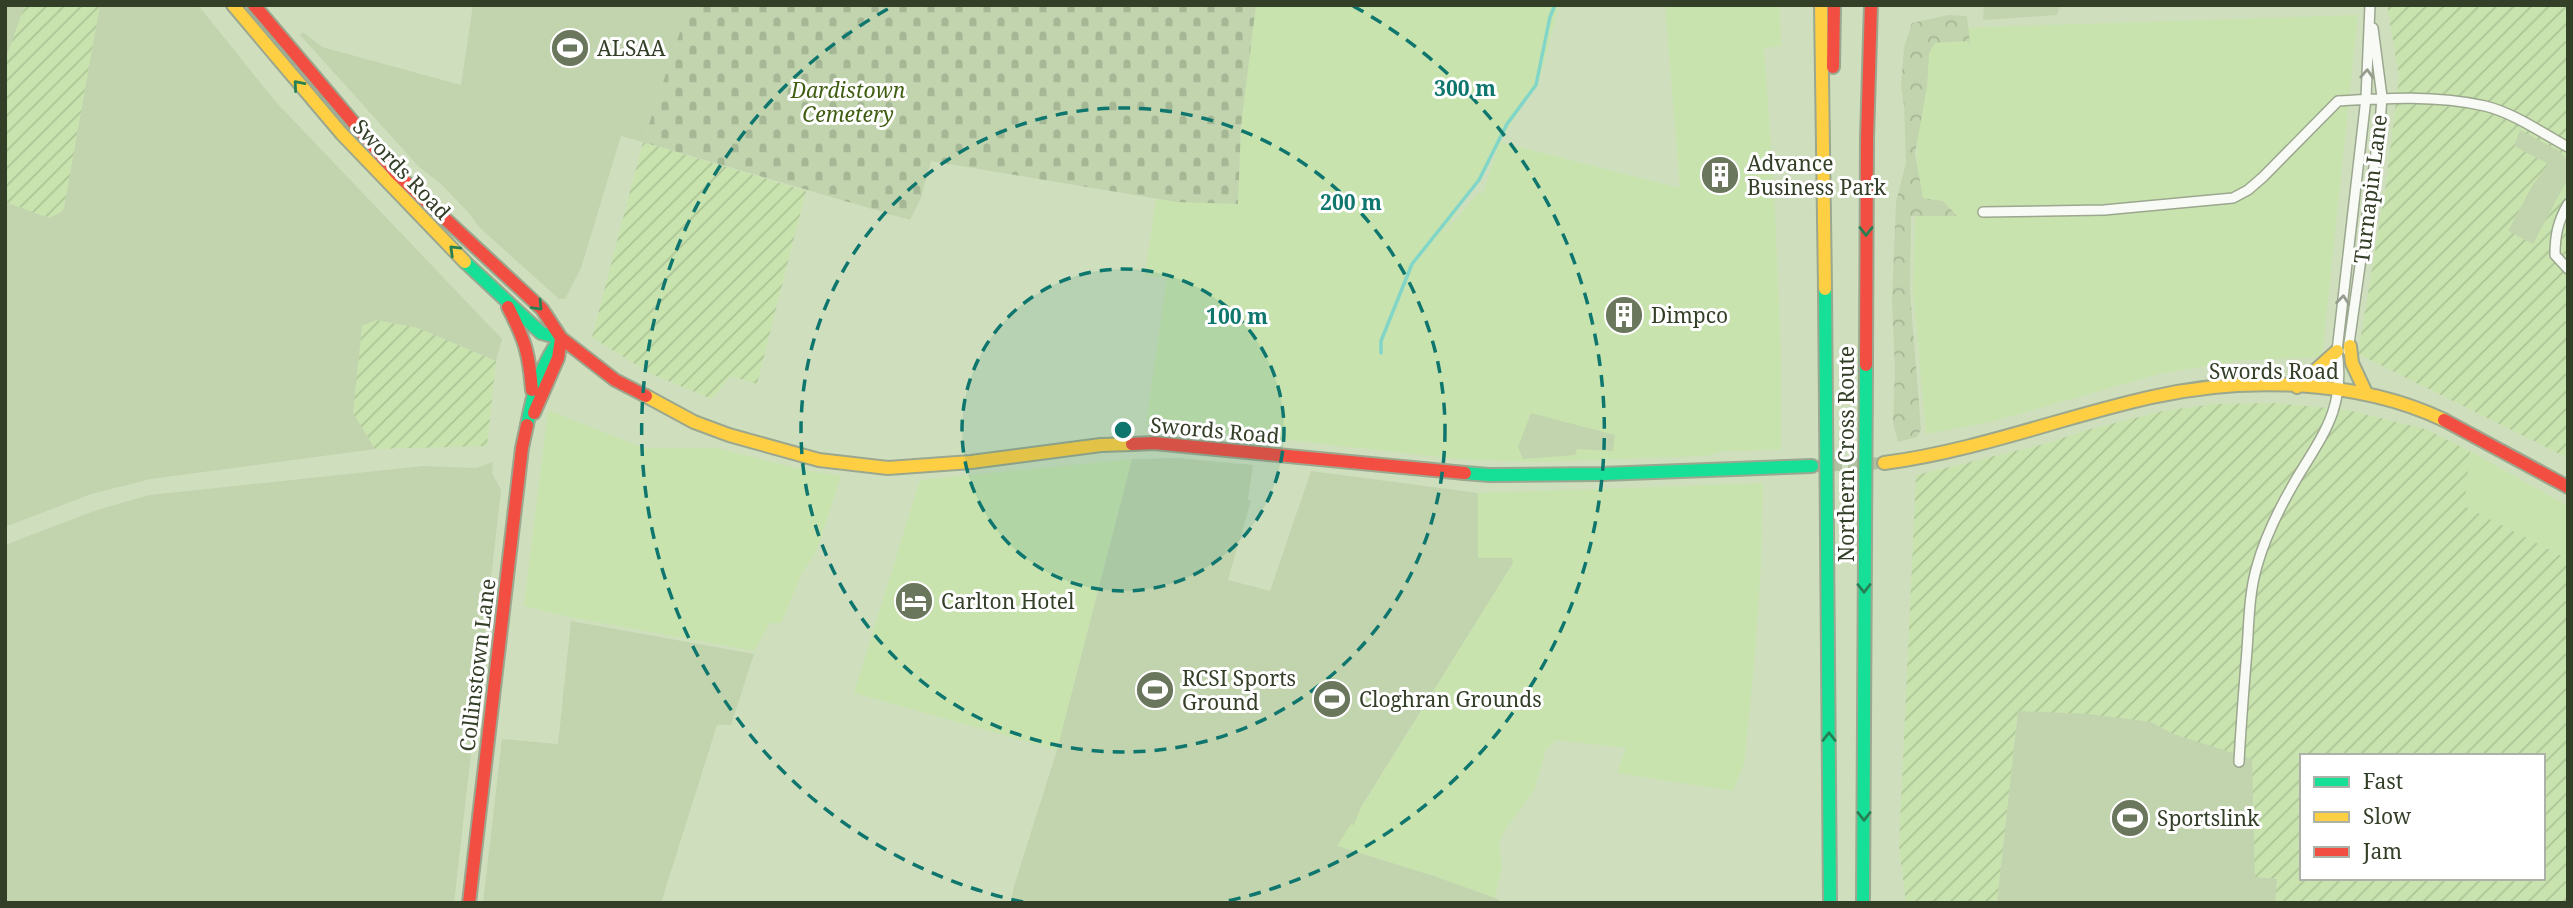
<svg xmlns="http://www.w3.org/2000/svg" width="2573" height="908" viewBox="0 0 2573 908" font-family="'Noto Serif',serif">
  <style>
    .built { fill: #c9e3af; fill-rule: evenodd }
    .industrial { fill: url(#industrial-furrows); fill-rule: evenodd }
    .green { fill: #c1d4ae }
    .forest { fill: url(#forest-crowns) }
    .cemetery { fill: url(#cemetery-stones) }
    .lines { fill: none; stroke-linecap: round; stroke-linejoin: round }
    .stream { stroke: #82d6c7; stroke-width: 3.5 }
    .secondary-tunnel { stroke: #b0bfa0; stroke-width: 12; stroke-dasharray: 12 6; stroke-linecap: butt }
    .street-casing { stroke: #9ba78e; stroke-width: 12 }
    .fast-casing { stroke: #9ba78e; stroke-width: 16 }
    .slow-casing { stroke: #9ba78e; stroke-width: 16 }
    .jam-casing { stroke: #9ba78e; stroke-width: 16 }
    .street { stroke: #f8faf5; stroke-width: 9 }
    .fast { stroke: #16e098; stroke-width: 12 }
    .slow { stroke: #ffcf43; stroke-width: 12 }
    .jam { stroke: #f24e42; stroke-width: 12 }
    .oneway { stroke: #969c8e }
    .oneway2 { stroke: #277f54 }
    .ring { fill: none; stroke: #0f766e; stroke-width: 3.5; stroke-dasharray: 12 9 }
    .labels { text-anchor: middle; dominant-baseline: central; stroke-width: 6; stroke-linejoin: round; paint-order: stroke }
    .poi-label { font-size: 21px; fill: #333f27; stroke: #fff; text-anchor: start }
    .park-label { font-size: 21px; font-style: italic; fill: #3f5e12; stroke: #fff }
    .street-label { font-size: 21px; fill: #333f27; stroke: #fff }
    .centre { fill: #0f766e; stroke: #fff; stroke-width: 3.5 }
    .ring-label { font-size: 21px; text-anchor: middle; font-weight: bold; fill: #0f766e; stroke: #fff; stroke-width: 6; stroke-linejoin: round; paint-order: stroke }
  </style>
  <defs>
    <pattern id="industrial-furrows" width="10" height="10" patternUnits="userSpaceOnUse" patternTransform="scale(1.75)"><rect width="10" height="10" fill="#c9e3af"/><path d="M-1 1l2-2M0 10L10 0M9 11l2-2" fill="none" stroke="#adc497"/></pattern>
    <pattern id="forest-crowns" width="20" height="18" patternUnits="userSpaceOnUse" patternTransform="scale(1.75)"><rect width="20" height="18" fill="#c1d4ae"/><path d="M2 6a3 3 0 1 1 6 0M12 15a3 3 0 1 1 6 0" fill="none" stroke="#a6b796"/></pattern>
    <pattern id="cemetery-stones" width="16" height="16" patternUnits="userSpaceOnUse" patternTransform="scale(1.75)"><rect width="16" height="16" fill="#c1d4ae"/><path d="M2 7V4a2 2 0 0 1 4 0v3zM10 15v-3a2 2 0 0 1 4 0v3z" fill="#a6b796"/></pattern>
  </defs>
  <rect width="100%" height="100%" fill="#cfdfbe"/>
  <path class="built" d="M1256,5h303l-18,70 -41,67 180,46 -15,-183h115l1,41 -17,2 10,140 7,166v96l-56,1 -18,5 -176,6 -75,-3 -310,-35 21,-146 -22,-3 11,-76 82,5 3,-78zM1498,146l-15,48 -4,-2 -38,45z
    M2358,15l-36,342 -85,4 -78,13 -168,48 -65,12 -13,-144 8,-261z
    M548,410l96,38h73l87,22 37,6 -24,74 -16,25 -20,48h-11l-16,28 -180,-33 -50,-12z
    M2470,451l98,55v53l-104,-53z
    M1132,459l-75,291 -203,-57 66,-213z
    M1763,483l-2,83 -7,101 -10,97 -11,27 -116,-18 9,-25 -70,-8 -10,9 -12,42 -27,36 -8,16 3,25 -7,30 -61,-22 -97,-30 176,-283 -2,-5 -33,1v-66z"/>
  <path class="industrial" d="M25,5h75l-36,203 -4,5 -11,5 -44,-16v-142z
    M2387,5h181v453l-210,-104 28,-170 13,-107z
    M643,142l163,49 -49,193 -27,-8 -18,23 -63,-26 -57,-36z
    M376,320l42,8 78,33 -9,85 -112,3 -23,-36 10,-87z
    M2277,403l71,7 77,19 45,22 -6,55 104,53v344h-293l2,-24 -22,-2 -82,-143 -22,-12 -133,-10 -21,191h-91l-7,-56 17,-372 132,-32 39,-13 76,-19 51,-7zM2302,756h241v122h-241z"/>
  <path class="green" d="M5,5h20l-20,55z
    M100,5h98l78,97 226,237 -6,22 -78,-33 -42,-8 -14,6 -9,87 22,36 -224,30 -60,15 -86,33v-325l44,16 11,-5 4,-5z
    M473,5h216l-46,137 -22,-6 -40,132 -16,31h-6l-79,-71 -13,-17 -25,-26 -23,-18 -119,-132 3,-3 19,15 139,38z
    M1984,5h76l-3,10 -74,5z
    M2520,130l39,21 9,10 -1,19 -34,64 -25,-13 24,-45 16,-22 -34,-18z
    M1531,413l84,22 -2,16 -36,-2 -2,6 -52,4 -5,-12z
    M1177,458l76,7 -5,35 3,1 -23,79 42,11 41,-120 167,22v65h34l1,5 -152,244 -7,18 -3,-1 -14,22 97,30 61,22 4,2 -1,3h-487l3,-17 43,-136 75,-291z
    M493,462l-1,11 9,17 -47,413h-449v-358l89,-34 55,-16 274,-29 53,2z
    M571,621l183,33 -23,71h-14l-56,178h-178l19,-164 56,5z
    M2018,711l71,3 62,8 22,12 79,25 3,118 22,2 -2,24h-278z"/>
  <path class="forest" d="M1948,15l19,1 4,37 -2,-12 -34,2 -6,10 -2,34 -12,67 8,44 20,3 14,15h-46l-1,76 11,137 -4,8 -19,5 -5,-19 2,-54 -3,-68 4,-99 10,-39 -2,-58 -3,-18 3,-40 8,-24z"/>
  <path class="cemetery" d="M689,5h567l-15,121 -3,78 -61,-2 -246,-41 -10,37 -11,22 -267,-78z"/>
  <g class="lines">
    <path class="stream" d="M1381,353v-12l31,-77 67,-84 28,-56 29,-39 14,-68 5,-12"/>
    <path class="secondary-tunnel" d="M1812,466l72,-3"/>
    <g class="street-casing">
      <path id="street" d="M2568,204c-10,17 -13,31 -13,51l13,14
        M1983,212l121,-2 129,-12 15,-8 15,-13 75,-76c48,-3 99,-6 147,5 29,7 57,27 83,41
        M2348,351l32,-227 2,-27 -9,-69
        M2239,762c2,-38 5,-75 8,-112 2,-28 2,-57 10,-84 8,-29 22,-57 37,-83 27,-46 52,-73 43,-132l29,-253 4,-93"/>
    </g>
    <g class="fast-casing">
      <path id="fast" d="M465,262l76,71 20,5
        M1825,289l5,614
        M527,425c6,-32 14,-61 34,-87
        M1465,473l24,2 113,-1 210,-8
        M1863,903l3,-538"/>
    </g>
    <g class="slow-casing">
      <path id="slow" d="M233,5l109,129 123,128
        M1821,5l4,284
        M2350,346l2,17 14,30
        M2297,387l40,-36
        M646,396l48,26 35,13 90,25 69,8 83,-6 130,-17 31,-1
        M1884,463c92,-12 178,-46 268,-66 92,-21 206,-18 292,23"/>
    </g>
    <g class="jam-casing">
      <path id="jam" d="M254,5l143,169 145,135 19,29 54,42 31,16
        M1833,67l1,-62
        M508,307c17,33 21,46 24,83
        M1866,365l1,-227 4,-133
        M534,413l24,-55 3,-19
        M2444,420l124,67
        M1132,444l22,-1 311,30
        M469,903l53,-455 5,-23"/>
    </g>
    <use href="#street" class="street"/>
    <use href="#fast" class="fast"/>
    <use href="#slow" class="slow"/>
    <use href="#jam" class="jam"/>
  </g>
  <defs><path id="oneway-chevron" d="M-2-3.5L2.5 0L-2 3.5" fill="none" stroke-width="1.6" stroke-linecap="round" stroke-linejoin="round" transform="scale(1.75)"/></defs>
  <g class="oneway">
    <use href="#oneway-chevron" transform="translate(2367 74) rotate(-87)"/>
    <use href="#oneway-chevron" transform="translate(2343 300) rotate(-84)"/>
  </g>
  <g class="oneway2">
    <use href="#oneway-chevron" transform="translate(298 85) rotate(-131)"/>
    <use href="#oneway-chevron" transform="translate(1866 231) rotate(90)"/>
    <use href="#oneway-chevron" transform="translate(454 250) rotate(-136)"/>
    <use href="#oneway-chevron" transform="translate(538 306) rotate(46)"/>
    <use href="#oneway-chevron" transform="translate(1864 588) rotate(90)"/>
    <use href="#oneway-chevron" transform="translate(1829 737) rotate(-90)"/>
    <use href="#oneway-chevron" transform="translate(1864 816) rotate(90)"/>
  </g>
  <circle cx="1123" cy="430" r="161" fill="#0f766e" fill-opacity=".12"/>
  <g class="ring">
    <circle cx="1123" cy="430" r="161"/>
    <circle cx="1123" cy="430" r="322"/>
    <path d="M1023 902A483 483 0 0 1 893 6M1353 6A483 483 0 0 1 1223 902"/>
  </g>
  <defs>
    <g id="stadium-disc" transform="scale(2.0125)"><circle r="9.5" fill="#6a775c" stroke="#fff"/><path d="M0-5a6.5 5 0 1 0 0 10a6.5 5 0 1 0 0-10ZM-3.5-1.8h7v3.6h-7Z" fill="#fff"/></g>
    <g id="building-disc" transform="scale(2.0125)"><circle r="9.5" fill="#6a775c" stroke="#fff"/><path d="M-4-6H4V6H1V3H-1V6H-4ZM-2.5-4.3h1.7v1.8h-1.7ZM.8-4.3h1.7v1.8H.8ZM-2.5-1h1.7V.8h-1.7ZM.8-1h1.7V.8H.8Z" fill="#fff"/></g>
    <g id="hotel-disc" transform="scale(2.0125)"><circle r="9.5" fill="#6a775c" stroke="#fff"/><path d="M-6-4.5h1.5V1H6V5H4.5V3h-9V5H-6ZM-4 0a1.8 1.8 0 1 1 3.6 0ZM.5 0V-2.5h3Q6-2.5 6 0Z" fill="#fff"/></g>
  </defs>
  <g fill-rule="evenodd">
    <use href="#stadium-disc" x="570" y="48"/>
    <use href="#building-disc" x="1720" y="175"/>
    <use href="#building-disc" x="1624" y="315"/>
    <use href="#hotel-disc" x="914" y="601"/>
    <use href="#stadium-disc" x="1155" y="690"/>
    <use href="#stadium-disc" x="1332" y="699"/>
    <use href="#stadium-disc" x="2130" y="818"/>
  </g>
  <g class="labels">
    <g class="poi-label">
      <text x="597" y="48">ALSAA</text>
      <text x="1747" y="163">Advance<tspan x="1747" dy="24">Business Park</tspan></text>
      <text x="1651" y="315">Dimpco</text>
      <text x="941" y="601">Carlton Hotel</text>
      <text x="1182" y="678">RCSI Sports<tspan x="1182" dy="24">Ground</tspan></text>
      <text x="1359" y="699">Cloghran Grounds</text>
      <text x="2157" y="818">Sportslink</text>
    </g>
    <g class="park-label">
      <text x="848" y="90">Dardistown<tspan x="848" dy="24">Cemetery</tspan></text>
    </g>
    <g class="street-label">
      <text transform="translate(402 169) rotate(46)">Swords Road</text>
      <text transform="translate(2370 189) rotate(-83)">Turnapin Lane</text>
      <text x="2274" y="371">Swords Road</text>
      <text transform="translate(1215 430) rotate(5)">Swords Road</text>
      <text transform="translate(1846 454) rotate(-90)">Northern Cross Route</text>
      <text transform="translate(477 665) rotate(-83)">Collinstown Lane</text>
    </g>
  </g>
  <circle cx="1123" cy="430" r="10" class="centre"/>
  <g class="ring-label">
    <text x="1465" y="96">300 m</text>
    <text x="1351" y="210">200 m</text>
    <text x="1237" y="324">100 m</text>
  </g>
  <rect width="2573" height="908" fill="none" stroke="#333f27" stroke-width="14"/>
  <rect x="2300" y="754" width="245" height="126" fill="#ffffff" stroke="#adb2a9" stroke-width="2"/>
  <rect x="2314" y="777" width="35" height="10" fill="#16e098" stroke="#adb2a9" stroke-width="2"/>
  <text x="2363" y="789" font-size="21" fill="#333f27">Fast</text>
  <rect x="2314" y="812" width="35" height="10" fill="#ffcf43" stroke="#adb2a9" stroke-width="2"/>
  <text x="2363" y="824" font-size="21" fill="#333f27">Slow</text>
  <rect x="2314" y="847" width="35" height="10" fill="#f24e42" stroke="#adb2a9" stroke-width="2"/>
  <text x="2363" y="859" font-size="21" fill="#333f27">Jam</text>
</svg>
